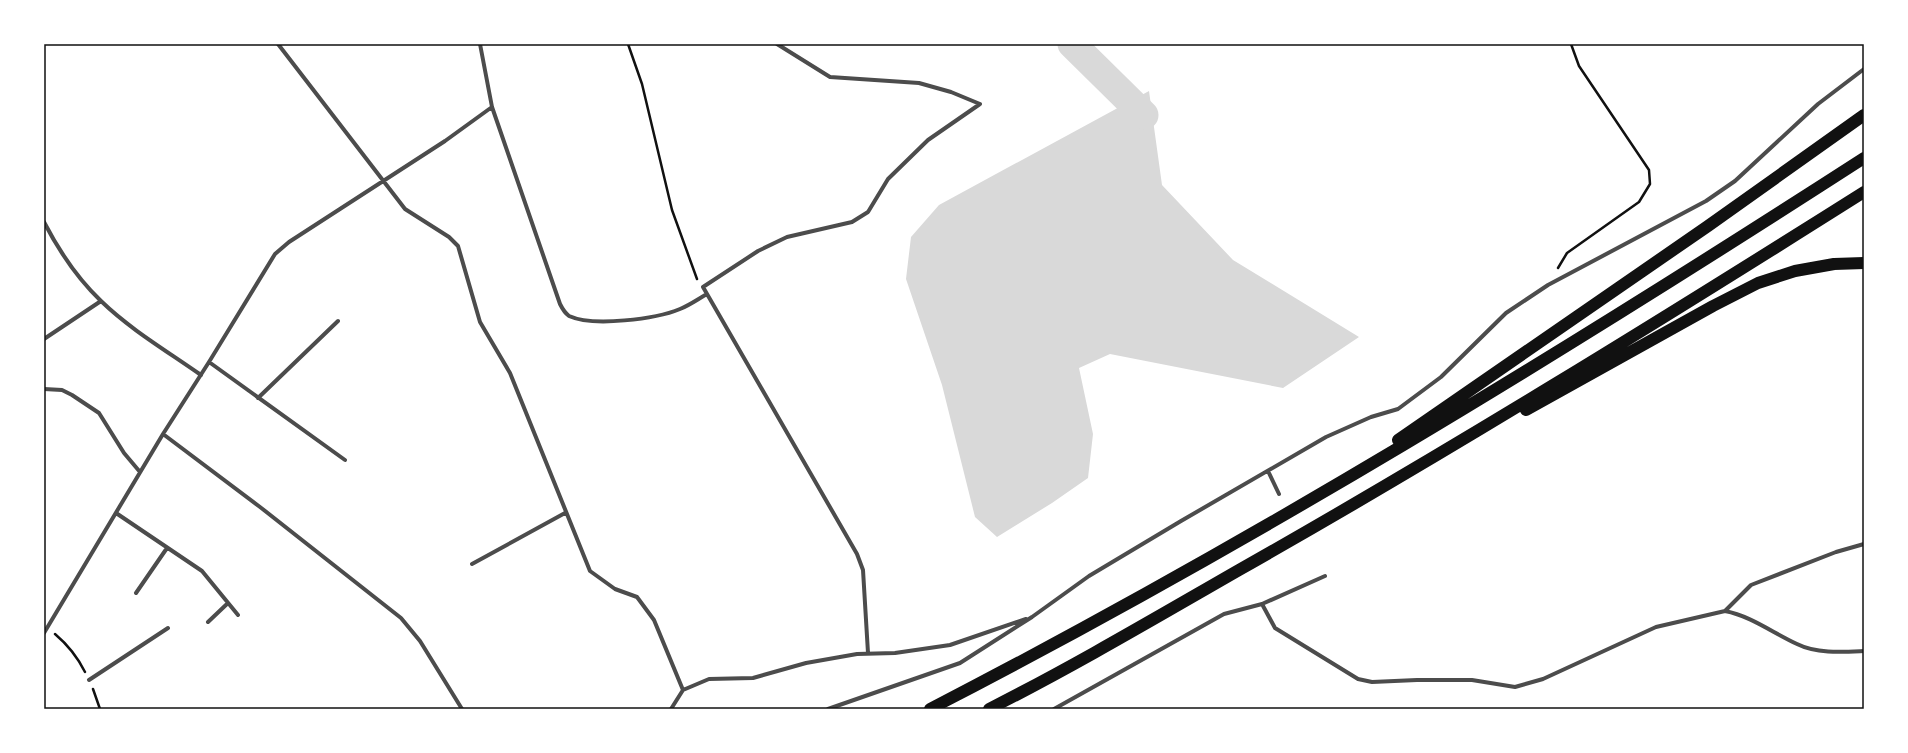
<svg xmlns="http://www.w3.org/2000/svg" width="1908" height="753" viewBox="0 0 1908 753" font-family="'Exo 2',sans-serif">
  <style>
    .water { fill: #d9d9d9 }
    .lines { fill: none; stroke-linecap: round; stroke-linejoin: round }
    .river { stroke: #d9d9d9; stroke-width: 29 }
    .path { stroke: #111; stroke-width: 2.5 }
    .minor { stroke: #4c4c4c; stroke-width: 4 }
    .motorway { stroke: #111; stroke-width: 12 }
    .neatline { fill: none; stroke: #111; stroke-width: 1.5 }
  </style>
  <rect width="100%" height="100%" fill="#fff"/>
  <path class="water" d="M1149,91l13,94 71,75 126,77 -76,51 -173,-34 -31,14 14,66 -5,44 -36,25 -55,34 -22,-20 -33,-132 -36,-106 5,-42 28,-32z"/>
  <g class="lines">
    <path class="river" d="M1072,44l72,71"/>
    <path class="path" d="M628,44l14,40 30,126 25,69
      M1558,268l9,-15 72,-51 11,-18 -1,-14 -70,-104 -8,-22
      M55,634c13,11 22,22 30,38
      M93,689l7,20"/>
    <path class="minor" d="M278,44l127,165 44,28 9,9 22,76 30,51 80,198 25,18 22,8 17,23 29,70
      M480,44l12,63 68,197c2,4 5,9 9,12 24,11 87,3 111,-7 10,-4 18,-10 27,-15
      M777,44l53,33 89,6 32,9 29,12
      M44,222c15,29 33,56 57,79 30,29 66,50 100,74
      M44,339l57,-38
      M209,362l136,98
      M44,389l18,1 10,5 27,18 25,40 16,19
      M258,398l80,-77
      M163,434l97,73 141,111 19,23 42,68
      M1268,471l11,23
      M116,513l86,58 36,44
      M472,564l93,-51
      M136,593l31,-45
      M1262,604l13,24 83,51 14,3 45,-2h55l43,7 28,-8 113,-52 69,-16c26,5 48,22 72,33 20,10 46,8 67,7
      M1725,611l26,-26 85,-33 28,-8
      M208,622l20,-19
      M44,633l119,-199 46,-72 66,-108 14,-12 156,-101 47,-34
      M868,653l-5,-83 -6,-16 -154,-267 55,-36 29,-14 65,-15 16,-10 20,-33 40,-39 52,-36
      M89,680l79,-52
      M671,709l12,-19 26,-11 44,-1 53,-15 51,-9 38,-1 55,-8 76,-26
      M828,709l132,-46 72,-46 57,-41 92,-55 145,-84 45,-20 27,-8 43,-32 65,-64 42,-28 158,-84 29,-20 83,-77 46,-35
      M1054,709l170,-95 38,-10 63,-28"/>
    <path class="motorway" d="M1526,410l187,-104 45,-23 37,-12 39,-7 30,-1
      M1398,440l310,-214 156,-111
      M930,709c322,-166 630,-355 934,-551
      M989,709c85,-43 168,-92 250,-139 212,-120 419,-248 625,-378"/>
  </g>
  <rect width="1908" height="753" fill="none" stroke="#ffffff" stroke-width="90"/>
  <rect x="45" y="45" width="1818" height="663" class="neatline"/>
</svg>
